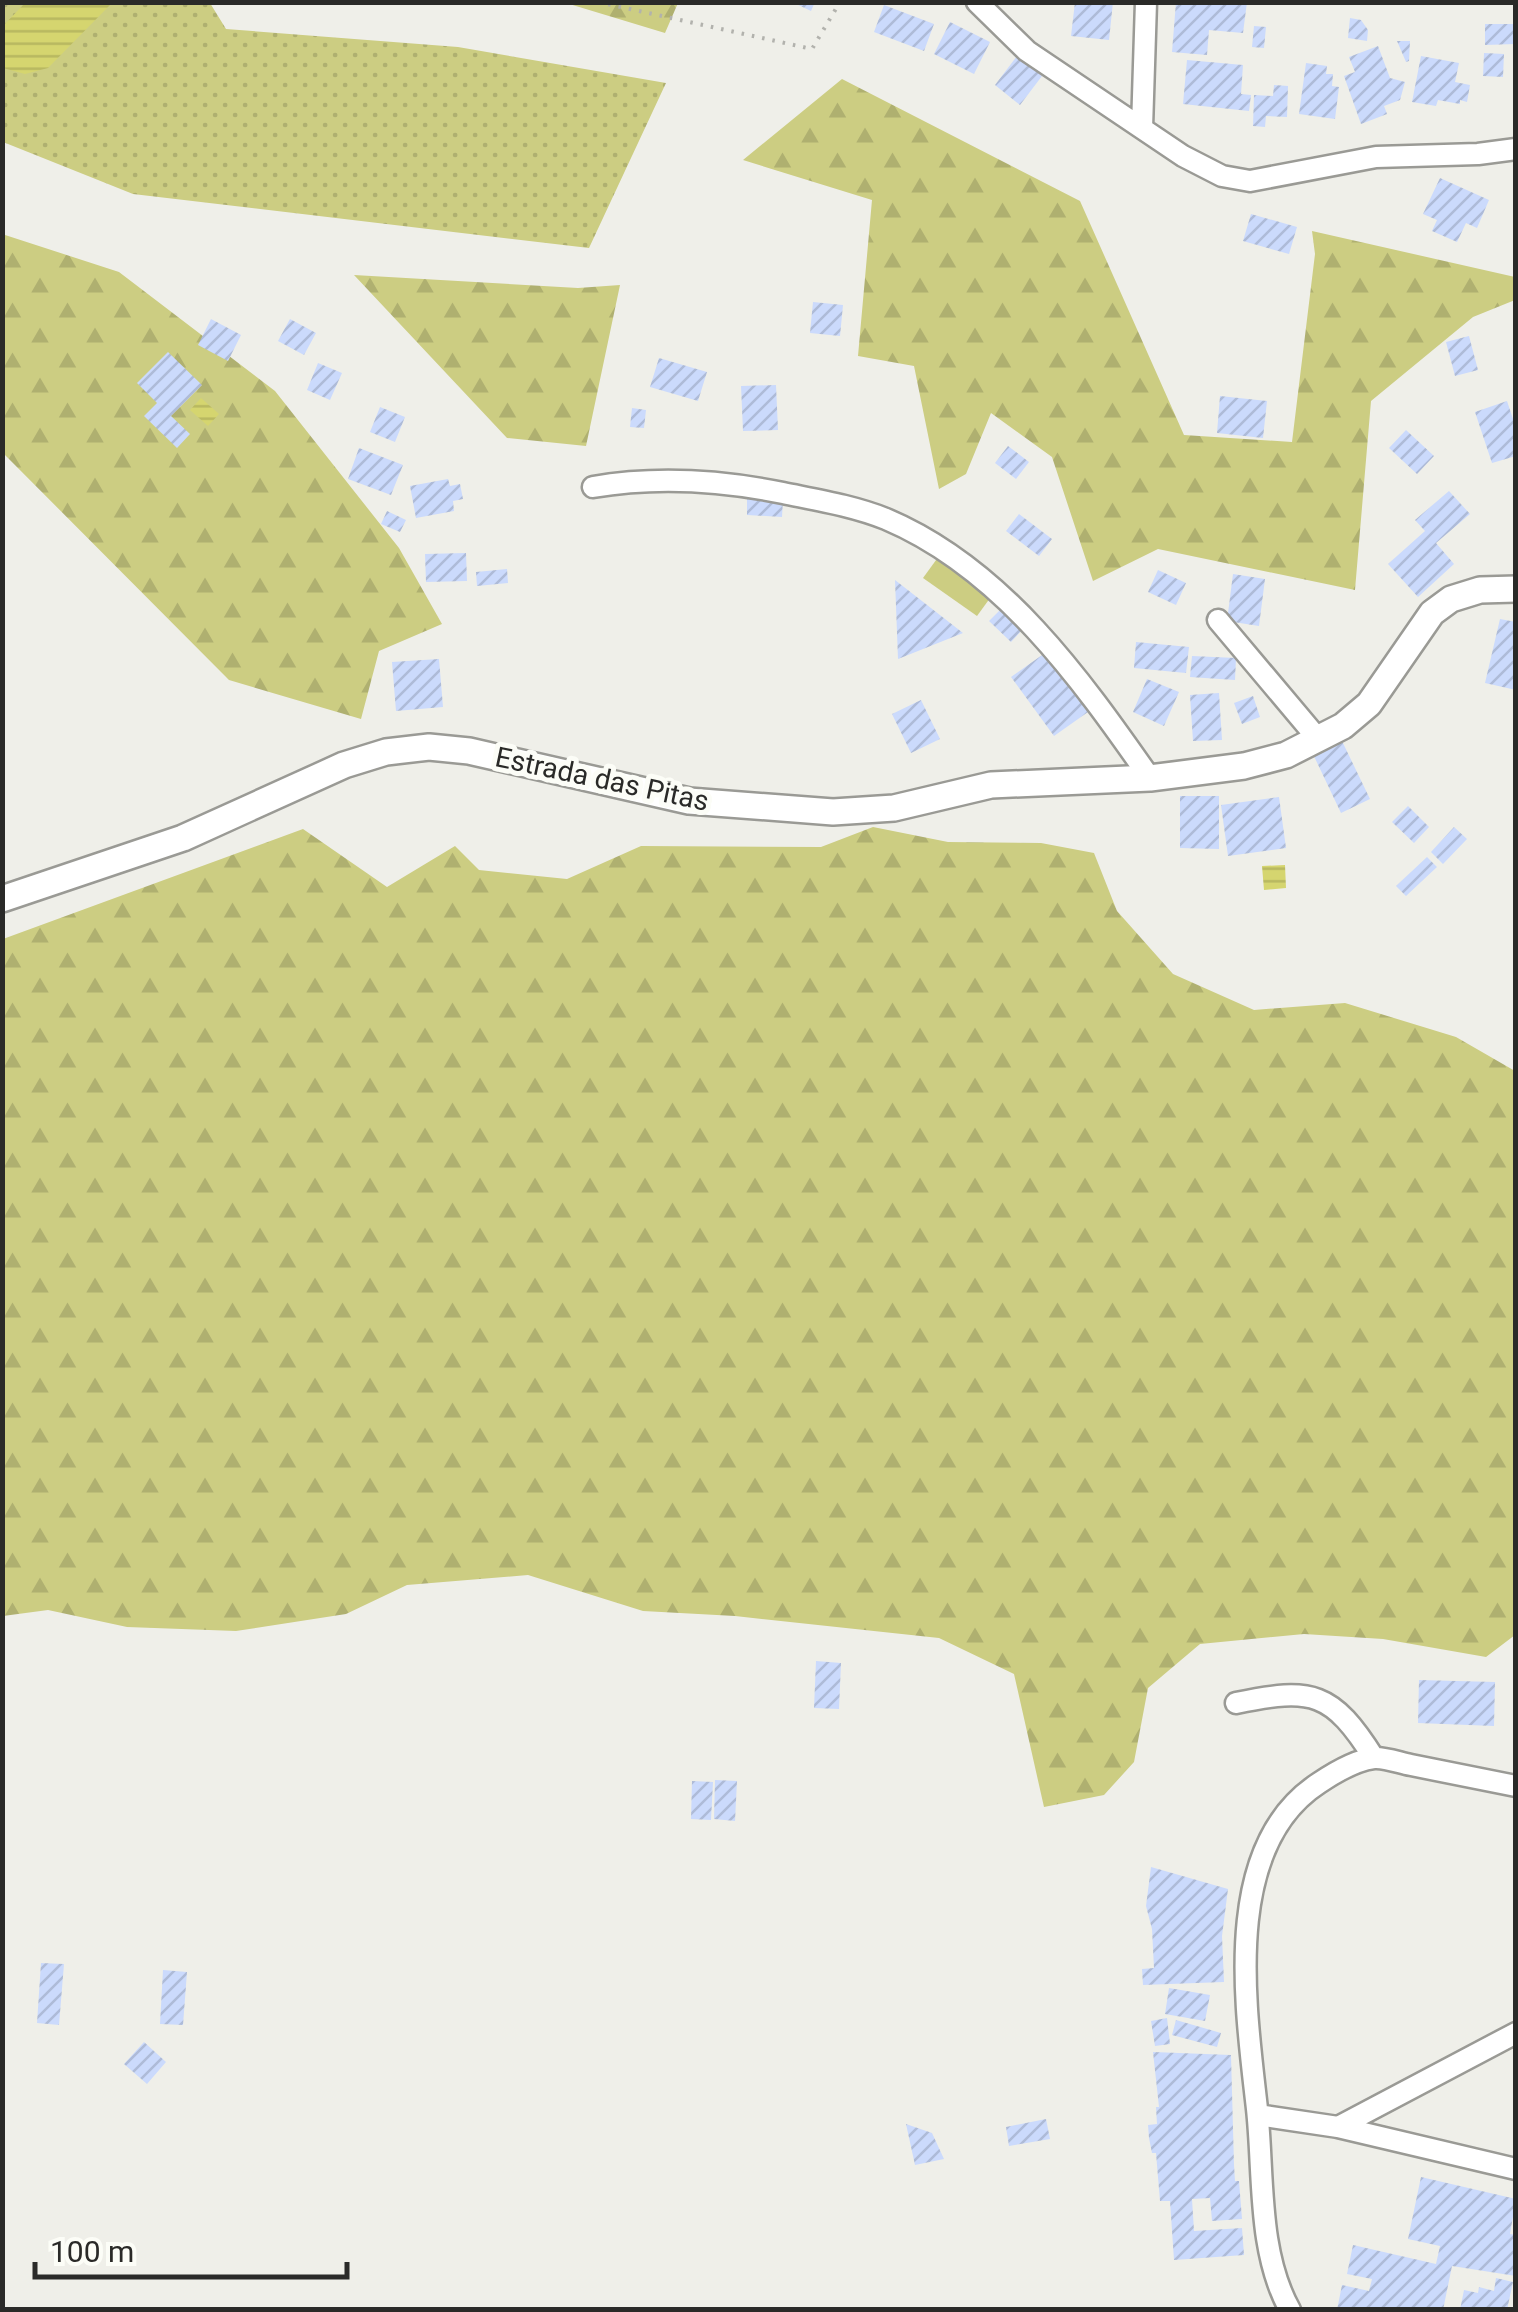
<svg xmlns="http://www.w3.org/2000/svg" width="1518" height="2312" viewBox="0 0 1518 2312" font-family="Roboto,sans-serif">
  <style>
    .grass { fill: url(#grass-dots) }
    .forest { fill: url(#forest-firs) }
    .garden { fill: #cccd82 }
    .water { fill: url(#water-rules) }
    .building { fill: url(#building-hatch) }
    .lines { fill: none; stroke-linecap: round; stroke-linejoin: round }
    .minor-casing { stroke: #9a9a95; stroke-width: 25 }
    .tertiary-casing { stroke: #9a9a95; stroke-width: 30 }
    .path { stroke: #b2b2ad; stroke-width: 4; stroke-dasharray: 2.5 8; stroke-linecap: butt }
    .minor { stroke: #fff; stroke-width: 20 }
    .tertiary { stroke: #fff; stroke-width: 25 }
    .labels { text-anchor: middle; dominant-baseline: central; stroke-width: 10; stroke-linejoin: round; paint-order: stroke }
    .street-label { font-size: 28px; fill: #2a2a28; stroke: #fcfdf7 }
  </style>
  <defs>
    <pattern id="grass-dots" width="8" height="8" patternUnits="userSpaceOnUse" patternTransform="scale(2.5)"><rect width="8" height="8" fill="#cccd82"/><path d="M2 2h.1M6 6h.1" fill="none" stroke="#afb070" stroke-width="1.8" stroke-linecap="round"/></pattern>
    <pattern id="forest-firs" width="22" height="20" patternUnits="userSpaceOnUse" patternTransform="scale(2.5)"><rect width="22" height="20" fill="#cccd82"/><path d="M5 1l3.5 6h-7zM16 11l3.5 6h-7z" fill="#afb070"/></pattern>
    <pattern id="water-rules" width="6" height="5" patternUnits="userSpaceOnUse" patternTransform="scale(2.5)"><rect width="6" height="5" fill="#d5d56f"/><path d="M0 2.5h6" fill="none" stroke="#b7b760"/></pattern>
    <pattern id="building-hatch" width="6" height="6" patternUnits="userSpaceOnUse" patternTransform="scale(2.5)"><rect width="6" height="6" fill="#cbdafc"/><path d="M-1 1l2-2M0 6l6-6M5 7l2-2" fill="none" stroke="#aebbd8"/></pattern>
  </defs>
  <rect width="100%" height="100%" fill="#efefe9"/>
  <path class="grass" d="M2,3h208l16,26 232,18 208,36 -77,165 -456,-54 -130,-52z"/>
  <path class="forest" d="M566,3h112l-13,30z
    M842,79l238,122 104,234 108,7 23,-188 -3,-23 203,46v23l-42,17 -102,84 -16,189 -197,-41 -65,32 -41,-124 -61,-44 -25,61 -27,15 -25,-123 -56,-10 14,-156 -129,-40z
    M2,234l117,38 156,119 124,157 43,76 -63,27 -18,68 -132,-39 -226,-227z
    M354,275l224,13 42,-3 -34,161 -79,-8z
    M873,827l75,15 93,1 53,10 23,58 56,63 81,36 91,-7 111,34 59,34v564l-29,22 -103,-18 -79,-5 -104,10 -52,44 -14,74 -30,33 -60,12 -30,-133 -75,-36 -204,-22 -92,-5 -115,-36 -121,10 -61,29 -110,17 -109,-4 -79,-17 -45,6v-677l300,-110 84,58 68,-41 24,24 88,9 74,-33 180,1z"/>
  <path class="garden" d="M939,556l54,38 -16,22 -54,-38z"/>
  <path class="water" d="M26,2h86v1l-64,65 -23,6 -22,-6 -1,-41z
    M201,398l18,16 -11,12 -18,-16z
    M1285,865l1,23 -22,2 -2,-24z"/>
  <path class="building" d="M792,2h23l-4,9z
    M1075,2h38l-4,38 -38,-4z
    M1176,2h71l-4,31 -34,-3 -2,25 -35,-3z
    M884,5l50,19 -10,27 -50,-19z
    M1350,18l11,2 7,10 -1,11 -19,-3z
    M950,22l40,20 -16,32 -40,-20z
    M1485,24h31v20l-31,1z
    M1254,26l12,1 -2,21 -12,-1z
    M1397,41h13l-1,20 -3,1z
    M1378,46l12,32 15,4 -5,18 -16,6 3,8 -26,10 -17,-48 11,-4 -6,-15z
    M1484,53l20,1 -1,23 -20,-1z
    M1017,56l25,20 -22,29 -25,-20z
    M1421,56l38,7 -4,19 15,3 -3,17 -7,-2v4l-22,-4 -2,6 -24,-4z
    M1187,60l56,5 -2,29 10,1 -2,16 -66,-7z
    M1306,63l21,3 -1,8h7l-1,12 7,1 -4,32 -36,-5z
    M1274,85l14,1 -1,31 -21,-1 -1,11 -12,-1 1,-31 19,1z
    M1440,178l49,22 -12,28 -11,-5 -9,19 -25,-11 5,-11 -14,-6z
    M1251,214l46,13 -8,27 -46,-13z
    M813,302l30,3 -3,31 -30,-3z
    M211,319l30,16 -13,26 -30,-16z
    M290,319l26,14 -12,22 -26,-14z
    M1469,336l9,34 -23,6 -9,-34z
    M168,352l34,33 -31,31 19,18 -13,14 -33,-32 13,-13 -20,-20z
    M659,358l48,14 -9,29 -48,-14z
    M318,363l24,10 -12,27 -23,-10z
    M776,385l2,45 -35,1 -2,-45z
    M1220,396l47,5 -4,37 -46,-5z
    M1507,401l9,27v28l-24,7 -17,-51z
    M380,407l25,10 -10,25 -25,-10z
    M632,408l14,2 -2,18 -14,-1z
    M1406,430l28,26 -17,18 -28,-26z
    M1008,446l21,16 -13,17 -21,-16z
    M359,448l44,17 -12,30 -43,-16z
    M448,479l2,7 10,-2 3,15 -10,2 1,10 -38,7 -6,-32z
    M1449,491l21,23 -34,29 18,21 -36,33 -30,-33 37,-33 -10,-11z
    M747,497l36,3 -1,17 -35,-2z
    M387,511l19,9 -6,12 -19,-8z
    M1019,514l33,25 -13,17 -33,-25z
    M466,553l1,28 -41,1 -1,-28z
    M507,569l1,14 -31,3 -1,-14z
    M1158,570l28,13 -10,22 -28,-13z
    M1233,574l32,5 -6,47 -32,-5z
    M895,580l68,53 -65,26z
    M1002,608l22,20 -13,14 -22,-21z
    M1500,619l16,3v68l-31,-7z
    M1136,642l53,5 -3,26 -52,-5z
    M1045,653l43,59 -34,24 -43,-59z
    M1192,656l44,2 -1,22 -45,-3z
    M439,659l4,48 -47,4 -4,-49z
    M1147,679l32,13 -15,34 -31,-14z
    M1219,693l3,47 -29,1 -3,-46z
    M1253,696l7,21 -18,7 -8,-21z
    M921,700l19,39 -29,14 -19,-39z
    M1341,739l29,60 -29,14 -29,-61z
    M1180,796h39v53l-39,-1z
    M1279,797l7,51 -58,8 -7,-51z
    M1408,806l21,21 -15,16 -22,-21z
    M1454,827l13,12 -24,25 -12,-12z
    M1427,857l10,10 -31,29 -10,-10z
    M816,1661l25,2 -2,46 -25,-1z
    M1419,1680l76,2 -1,44 -76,-3z
    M715,1780l22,1 -2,40 -21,-2z
    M692,1781l21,1 -2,38 -20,-1z
    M1151,1867l77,22 -6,47 2,46 -81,3 -1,-16 12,-1 -2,-39 -6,-23z
    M41,1963l23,1 -5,61 -22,-2z
    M163,1970l24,2 -4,53 -23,-1z
    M1169,1988l41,7 -5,26 -40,-7z
    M1167,2018l3,26 -15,2 -4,-25z
    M1176,2020l45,13 -4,14 -45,-12z
    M144,2042l22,20 -19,22 -23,-20z
    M1153,2052l78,3 3,110 1,16h4l3,38 -30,2 -2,-23 -18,1 2,32 48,-3 2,27 -70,5 -4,-59h-10l-4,-48h-4l-3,-15 -1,-13 9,-1 -1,-17h3z
    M1046,2119l4,20 -41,7 -3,-19z
    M906,2124l26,9 12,26 -29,6z
    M1421,2177l95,22 -6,35 6,1v41l-64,-10 -9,44h-106l5,-25 27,6 3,-12 -25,-5 6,-29 83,19 4,-18 -32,-7z
    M1496,2278l17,4 -6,28h-47l4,-20 14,3 1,-6 15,4z"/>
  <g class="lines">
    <g class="minor-casing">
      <path id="minor" d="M977,2l50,49 156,105 39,20 28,5 126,-24 102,-3 38,-5
        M1142,128l4,-126
        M593,487c64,-11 126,-7 190,6 34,7 71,13 103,26 116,49 194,159 264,259
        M1218,620l101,120
        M1236,1703c77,-16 96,-11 138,55
        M1258,2115l80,12 178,42
        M1338,2127l178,-94
        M1290,2310c-33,-59 -26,-137 -33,-201 -11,-100 -37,-262 62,-326 15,-10 37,-23 55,-25 11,-1 26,5 37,7 35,7 70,14 105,21"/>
    </g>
    <g class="tertiary-casing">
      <path id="tertiary" d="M2,899l181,-61 161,-73 42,-13 43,-5 40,4 220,50 144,11 61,-4 97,-23 159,-7 94,-12 42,-11 57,-29 26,-22 63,-91 19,-14 29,-9 36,-1"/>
    </g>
    <path class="path" d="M598,2l214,47 28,-47"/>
    <use href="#minor" class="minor"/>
    <use href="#tertiary" class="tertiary"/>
  </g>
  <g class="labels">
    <g class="street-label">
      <text transform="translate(602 779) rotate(12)">Estrada das Pitas</text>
    </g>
  </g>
  <rect width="1518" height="2312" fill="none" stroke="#2a2a28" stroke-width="10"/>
  <path d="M35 2262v15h312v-15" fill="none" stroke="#2a2a28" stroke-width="5"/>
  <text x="50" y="2262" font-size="30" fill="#2a2a28" stroke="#fcfdf7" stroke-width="8" paint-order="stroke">100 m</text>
</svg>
